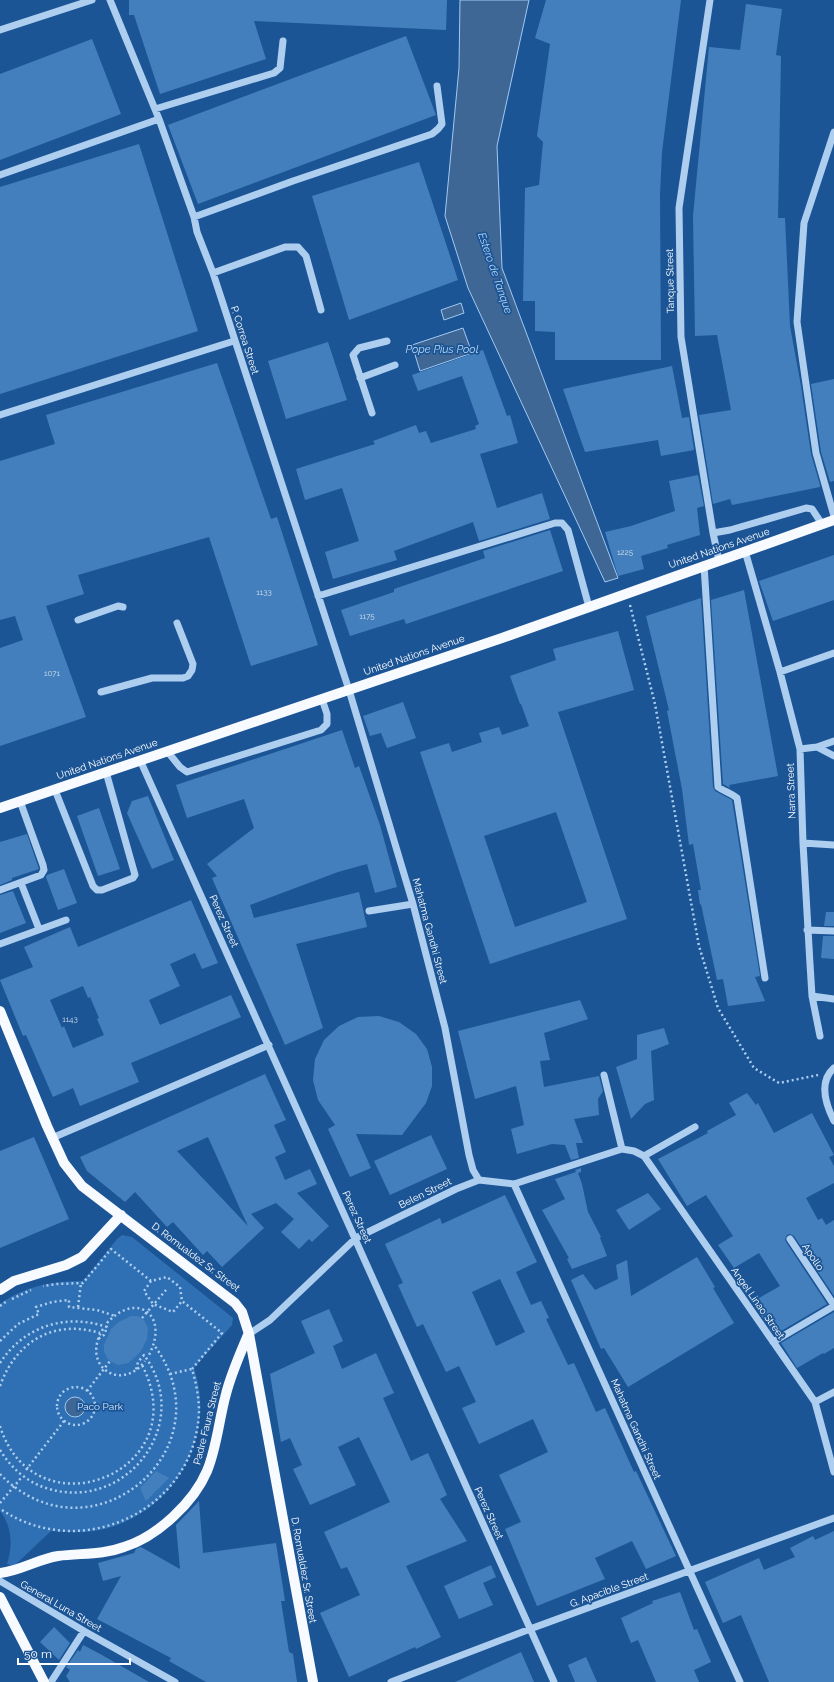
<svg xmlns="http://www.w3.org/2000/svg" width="834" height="1682" viewBox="0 0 834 1682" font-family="Raleway,sans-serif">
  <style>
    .green { fill: #2f70b4 }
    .water { fill: #3e6796; stroke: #a1c9f2 }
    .building { fill: #447fbd; fill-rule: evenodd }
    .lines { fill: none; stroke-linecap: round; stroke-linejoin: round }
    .path { stroke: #aecef0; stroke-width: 2.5; stroke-dasharray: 2 3; stroke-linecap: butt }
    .minor { stroke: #aecef0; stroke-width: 7 }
    .major { stroke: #f7faff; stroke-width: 10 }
    .labels { text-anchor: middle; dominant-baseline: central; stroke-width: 3.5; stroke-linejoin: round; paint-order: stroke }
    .number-label { font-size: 8px; fill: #d0dfee }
    .street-label { font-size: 10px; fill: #fff; stroke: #1b5596 }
    .park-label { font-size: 10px; fill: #d5e7fb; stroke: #1b5596 }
    .water-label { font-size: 11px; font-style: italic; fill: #bad8f6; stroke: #1b5596 }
  </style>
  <rect width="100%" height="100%" fill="#1b5596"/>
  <path class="green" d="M122,1235l10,2 101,81 -1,7 -38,43c4,13 7,27 6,42 -2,59 -46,112 -106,121 -14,2 -28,1 -43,0l-37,35 -7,-2c6,-18 5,-38 -7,-53v-207c24,-18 54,-23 83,-23l34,-42z"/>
  <path class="water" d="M460,0h69l-32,146 5,122 116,310 -13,4 -137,-294 -23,-72 14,-148z
    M461,303l3,10 -20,7 -3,-10z
    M463,328l9,25 -52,18 -8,-26z
    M65 1407a10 10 0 1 1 20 0a10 10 0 1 1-20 0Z"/>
  <path class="building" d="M129,0h318l-1,30 -192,-9 12,38 -106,35 -26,-79h-5z
    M546,0h135l-19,152 -2,43 1,165h-106v-28l-20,-1v-30h-12l2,-113 14,-3 4,-43 -6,-6 13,-92 -15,-6z
    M746,4l36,5 -6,46 5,1 -3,162h7l5,108 11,60 10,68 9,31v2l-88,18 -2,-6 -17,5 -14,-89 32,-5 -14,-75 -22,1 -2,-120 16,-169 31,3z
    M406,36l30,79 -238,89 -30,-79z
    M92,39l29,75 -121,46v-86z
    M139,144l59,187 -198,63v-207z
    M419,162l39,118 -109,40 -37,-124z
    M328,342l19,58 -61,19 -18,-58z
    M483,350l24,66 3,-1 8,28 -38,11 17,54 45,-15 8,26 -71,22 -6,-19 -79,29 3,9 -64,19 -8,-27 34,-11 -17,-53 -37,12 -9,-31 79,-25 -2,-3 43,-16 3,8 7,-2 5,12 45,-14 -1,-3 4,-2 -17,-48 -44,15 -6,-16z
    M217,363l54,156 6,-2 41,128 -67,21 -42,-129 -131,38 6,19 -38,12 40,111 -86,29v-98l23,-8 -8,-24 -15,4v-159l55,-17 -9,-29z
    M672,366l10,52 7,-1 5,33 -33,6 -3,-16 -73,12 -22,-63z
    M834,379v102l-4,1 -9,-30 -10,-68z
    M698,475l6,31 -7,2 3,27 -33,10 1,3 -27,8 3,13 -26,7 -13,-44 26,-6 44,-15 -6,-30z
    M550,530l13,41 -157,53 -2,-5 -54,17 -9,-26 53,-18v-3l91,-31 -2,-7z
    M834,555v45l-61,21 -14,-40z
    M744,590l34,186 -49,9 1,3 -7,-4 -12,-184z
    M701,598l12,189 2,4 17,9 28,176 -5,1 10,24 -37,5 -5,-27 -6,1 -16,-76 -1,1 -2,-15h3l-8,-46 -4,1 -7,-56 -15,-78 2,-1 -23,-94z
    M618,631l16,59 -76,22 69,207 -137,45 -70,-212 29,-9 3,9 30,-10 -3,-9 20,-6 3,8 27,-9 -8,-22h-1l-10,-28 46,-16 -3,-11zM556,812l31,90 -72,25 -31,-91z
    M403,702l13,36 -29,10 -6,-15 -11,3 -7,-20z
    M342,730l13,38 4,-2 21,59 17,62 -22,6 -8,-29 -29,8 -88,33 4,13 105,-26 8,35 -71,17 27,84 -38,17 -73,-167 5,-2 -10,-12 47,-36 -10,-29 -57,19 -11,-33z
    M148,796l26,64 -22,9 -25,-56 5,-12z
    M99,808l21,61 -22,7 -21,-60z
    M27,834l12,35 -27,9v2l-12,5v-43z
    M64,869l13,34 -19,7 -12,-33 1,-2z
    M13,891l13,32 -26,10v-38z
    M191,900l27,63 -16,6 -7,-16 -25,11 10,22 -31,14 11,25 71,-30 10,22 -110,46 8,19 -59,24 -7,-18 -20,9 -27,-62 -3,1 -23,-56 33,-13 -9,-20 46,-20 8,20zM83,986l5,12 2,-1 9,21 -2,1 7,16 -31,13 -9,-22 -2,2 -12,-28z
    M826,912h8v14h-10z
    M823,936h11v23l-13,-1z
    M580,1000l8,19 -44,14 6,27 -10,1 4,26 55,-11 4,15 -5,8 1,16 -25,4 9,24h-7l3,15 -8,2 -6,-15 -13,-1 -35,10 -6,-25 13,-4 -8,-39 -41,13 -17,-68z
    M379,1016l20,6 17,12 11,15 5,18v19l-6,17 -24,32 -46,-1 15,34 -21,9 -22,-48 7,-4 -17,-25 -5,-20 2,-21 9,-19 15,-14 19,-9z
    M664,1028l5,16 -18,7 3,49 -9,4 -14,15 -15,-52 21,-8v-24z
    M265,1074l21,46 -12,5 12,27 -11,5 10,23 25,-11 7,15 -20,9 32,33 -17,16 -3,-3 -10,10 -18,-17 13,-13 -18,-16 -25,11 13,14 -42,39 -15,-16 -4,4 -30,-33 -6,5 -32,-35 -10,10 -38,-31 -7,-14zM208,1137l33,74 7,15 -71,-75z
    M747,1093l9,12 2,-2 16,30 38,-20 22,42 -5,2 5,9v17l-28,15 12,22 4,-2 4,7 8,-5v76l-40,-60 -4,-2 -3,1 -2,4 1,3 41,62 -51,30 -1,-2 -2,1 -21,-31 28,-16 -21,-33 -25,15 -16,-23 15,-9 -27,-41 -19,11 -29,-47 50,-26 -1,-2 29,-16 -7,-12z
    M431,1135l16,34 -57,26 -16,-34z
    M34,1137l35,82 -69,29v-97z
    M581,1168v4l-3,1 4,11 6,28 13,25 -1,1 7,18 -35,13 -5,-10 2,-1 -27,-48 23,-11 -10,-20 21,-7 -1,-2z
    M648,1193l13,16 -32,21 -13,-20z
    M505,1195l32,67 -21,10 15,33 10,-4 8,17 -3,1 22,46 6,-2 22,49 9,-4 29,64 2,-1 40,85 -30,13 -14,-28 -37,17 10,21 -68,27 -32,-77 16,-7 -22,-47 49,-23 -15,-33 -54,25 -17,-36 14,-6 -17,-36 -13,6 -23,-48 -6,3 -19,-42 5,-2 -18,-39 55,-26 2,6zM500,1279l25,53 -29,14 -24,-54z
    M697,1257l18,30 -2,1 21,35 -106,64 -24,-39 -3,1 -30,-69 12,-6 12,16 23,-11 -2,-14 11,-5 4,36z
    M329,1309l14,32 -10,5 9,23 34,-16 18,40 -11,5 28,63 17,-8 19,42 -7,4 27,42 -61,25 35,71 -25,12 -1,-2 -66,30 -29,-64 40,-18 -13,-28 -6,2 -17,-37 66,-30 -31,-65 -21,10 18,38 -46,20 -17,-36 9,-4 -12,-27 -9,4 -11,-68 45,-21 -14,-32z
    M834,1312v36l-10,6 -1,-1 -26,15 -16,-25z
    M131,1316h7l6,4 4,8 -1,11 -6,12 -9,9 -4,3 -10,2 -8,-4 -3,-3 -3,-7v-6l7,-16 8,-7z
    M156,1471l13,7 -23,23 -6,-13z
    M199,1501l4,52 73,-10 9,58h-4l8,51 4,2 4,28h-91l-37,-21 2,-3 -74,-39 24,-43 -18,5 -5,-18 36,-10 2,-4 5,-2 39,22 -4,-44z
    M834,1531v151h-65l-28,-67 -18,8 -18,-41 54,-24 5,12 31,-13 -5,-9 23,-12 2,4z
    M491,1565l5,12 -13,6 10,22 -34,14 -15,-33z
    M680,1592l14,38 3,-1 14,33 -17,8 5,12h-43l-18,-42 -7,3 -10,-25 32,-15 -1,-2z
    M54,1627l16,16 -11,17 -19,-18z
    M83,1645l19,10 47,27h-79l-4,-6 4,-6 -4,-3 12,-17 2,2z
    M521,1652l13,30h-79z
    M586,1657l11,25h-22l-7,-17z"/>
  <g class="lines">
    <path class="path" d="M630,605l25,99 44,242 19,62 36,60 25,15 39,-8
      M151,1281l-7,10 9,13 20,8 9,-11
      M12,1299l19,-9
      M0,1306l7,-5
      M78,1307l3,-24
      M142,1318l24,-28
      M107,1323c29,-32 63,-9 42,32
      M103,1329c-23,37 18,64 42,32
      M0,1341l18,-17 21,-10 -3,-7 16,-5 17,-2v7l28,3 18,6
      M0,1363c24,-37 66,-50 107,-36l-3,8 -6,4
      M170,1374l22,-5
      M0,1386c16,-45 54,-67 100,-53
      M57 1406a19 19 0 1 1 38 0a19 19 0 1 1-38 0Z
      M87,1391l23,-30
      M0,1426c34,110 198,47 142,-61
      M0,1450c11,18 27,32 46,38 80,26 149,-65 98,-133l-6,7 -2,8
      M26,1470l38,-49
      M0,1474c90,93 231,-25 154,-129
      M0,1503l21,-25
      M2,1510c80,53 194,0 197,-99 0,-14 -3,-28 -7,-42l30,-36 -40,-32 -2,-14 -13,-10 -16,4 -40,-32 -28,34 -26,1 -14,2"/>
    <path class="minor" d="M110,0l49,119 35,98 3,15 16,41 136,417 64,214 32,124 24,127 4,15 6,10
      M710,0l-31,208 2,129 32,196 6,28
      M0,30l92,-30
      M155,109l119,-36 6,-5 3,-27
      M834,132l-30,91 -7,99 19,131 18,63
      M0,175l159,-56
      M194,217l99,-36 139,-47 6,-5 4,-5 -5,-38
      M213,273l72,-26h13l8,9 15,54
      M360,378l35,-13
      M372,413l-19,-58 6,-7 28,-7
      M0,415l234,-74
      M713,533l17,-3 76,-22 6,1 10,15
      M745,551l35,121 20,77 3,94 7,121 2,32 8,40
      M704,565l14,222c7,5 13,6 19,11l28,180
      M318,596l237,-73h7l6,7 21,77
      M78,620l40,-14 5,1
      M780,672l54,-19
      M101,692l51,-14h31l5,-2 4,-6 1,-6 -16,-41
      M817,747l17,-6
      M800,749l17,-2 17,9
      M167,751l13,16 7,5 134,-42 6,-6v-10l-5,-15
      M140,760l414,922
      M55,790l38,96 4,4h5l31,-12 2,-3 -29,-103
      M803,843l31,2
      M21,883l18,46
      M0,890l41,-15 3,-5 -1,-5 -23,-64
      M369,911l44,-7
      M807,930l27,1
      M0,944l66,-24
      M812,996l22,3
      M834,1068c-16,14 -8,37 0,53
      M604,1075l18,74
      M52,1138l217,-93
      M644,1156l51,-29
      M514,1184l226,498
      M790,1239l44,66
      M249,1334l21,-14 86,-82 100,-49 23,-9 35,4 108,-35 12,2 10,5 171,246 19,70
      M773,1342l61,-36
      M815,1402l19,-10
      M0,1581l84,50 91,51
      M51,1682l33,-51
      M391,1682l139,-53 304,-111"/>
    <path class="major" d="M0,808l502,-170 332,-118
      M0,1011l47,115 17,37 18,23 153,117 7,9 7,22 64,348
      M0,1290l14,-9 52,-16 16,-8 39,-42
      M0,1573c20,-2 38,-14 58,-17 23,-3 45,-1 66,-9 33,-10 70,-45 83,-76 10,-24 12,-52 19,-77 5,-20 14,-40 22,-59
      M0,1597l44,85"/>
  </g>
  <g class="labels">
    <g class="number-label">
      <text x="625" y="552">1225</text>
      <text x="264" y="592">1133</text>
      <text x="367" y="616">1175</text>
      <text x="52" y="673">1071</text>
      <text x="70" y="1019">1143</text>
    </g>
    <g class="street-label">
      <text transform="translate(670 281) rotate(-91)">Tanque Street</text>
      <text transform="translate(245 340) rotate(72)">P. Correa Street</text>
      <text transform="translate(719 548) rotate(-19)">United Nations Avenue</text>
      <text transform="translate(414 655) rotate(-19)">United Nations Avenue</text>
      <text transform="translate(107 759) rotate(-19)">United Nations Avenue</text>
      <text transform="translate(791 791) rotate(-92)">Narra Street</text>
      <text transform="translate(224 921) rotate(66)">Perez Street</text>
      <text transform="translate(430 931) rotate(75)">Mahatma Gandhi Street</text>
      <text transform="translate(425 1193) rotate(-26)">Belen Street</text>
      <text transform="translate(357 1217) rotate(66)">Perez Street</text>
      <text transform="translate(196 1257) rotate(37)">D. Romualdez Sr. Street</text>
      <text transform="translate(813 1257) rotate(56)">Apollo</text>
      <text transform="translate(758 1303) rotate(55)">Angel Linao Street</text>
      <text transform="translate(207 1423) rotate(-76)">Padre Faura Street</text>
      <text transform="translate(636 1429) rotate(66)">Mahatma Gandhi Street</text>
      <text transform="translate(489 1513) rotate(66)">Perez Street</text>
      <text transform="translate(304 1570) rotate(80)">D. Romualdez Sr. Street</text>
      <text transform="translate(609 1590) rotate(-20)">G. Apacible Street</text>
      <text transform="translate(61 1606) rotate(30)">General Luna Street</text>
    </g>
    <g class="park-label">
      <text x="100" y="1406">Paco Park</text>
    </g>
    <g class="water-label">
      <text transform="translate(495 273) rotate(71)">Estero de Tanque</text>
      <text x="442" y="349">Pope Pius Pool</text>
    </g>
  </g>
  <path d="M18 1658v6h112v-6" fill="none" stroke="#ffffff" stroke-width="2"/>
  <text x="24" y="1658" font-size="12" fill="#ffffff" stroke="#1b5596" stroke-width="3" paint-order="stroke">50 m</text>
</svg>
